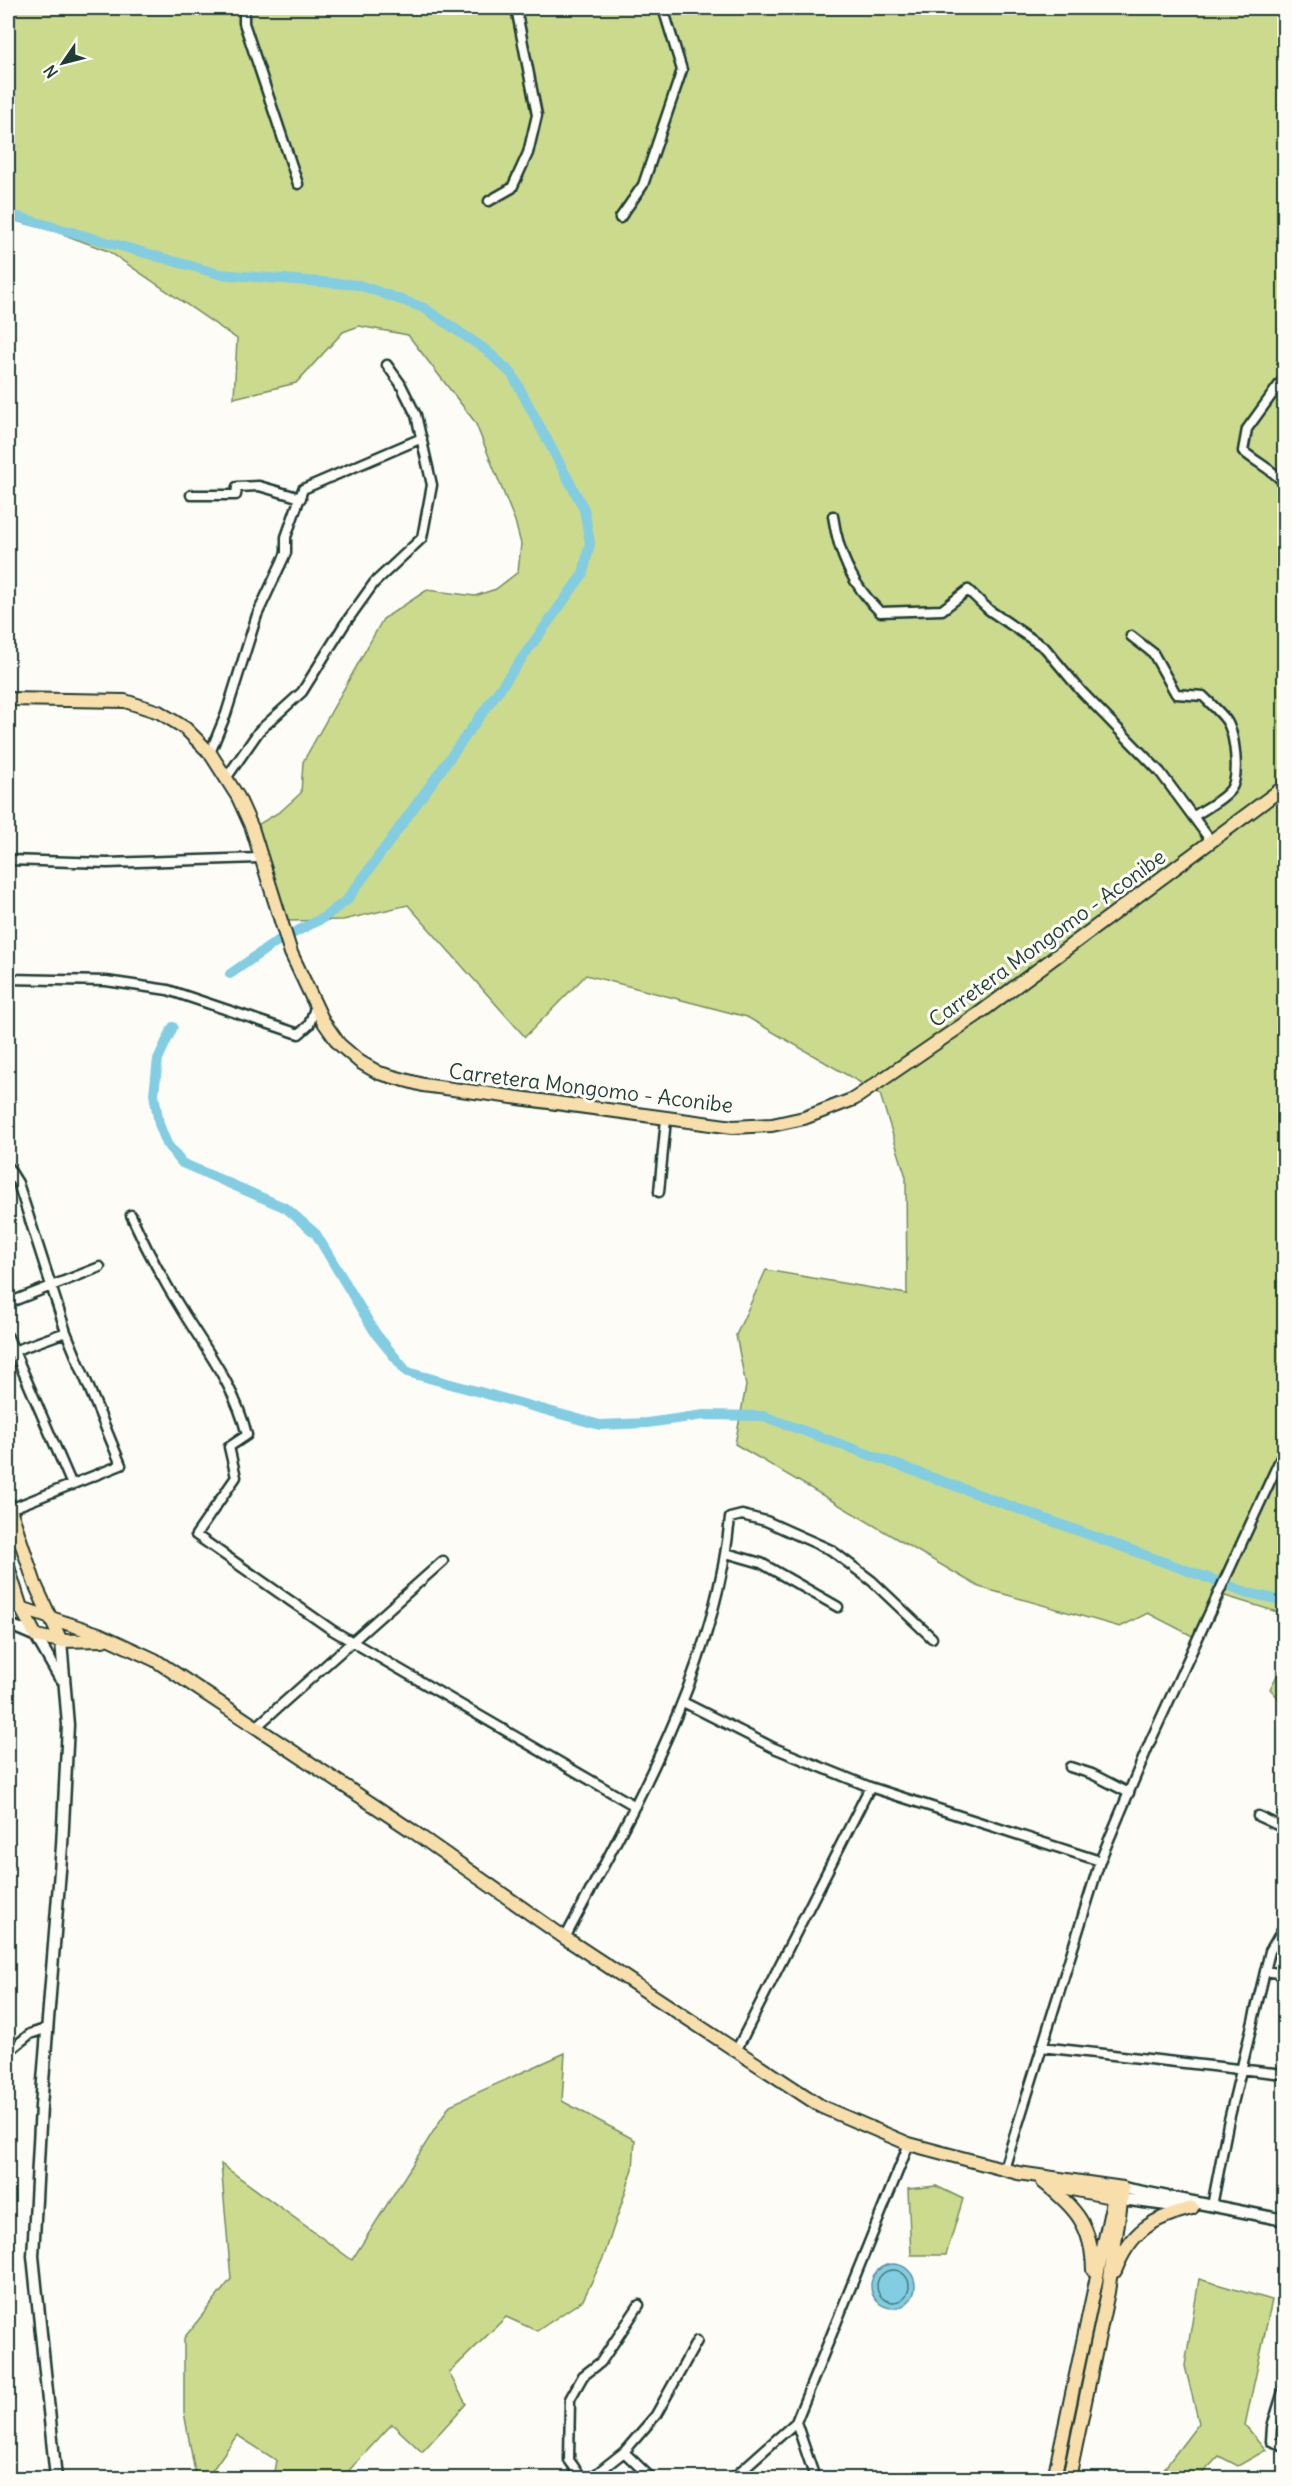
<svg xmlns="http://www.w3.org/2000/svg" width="1292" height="2486" viewBox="0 0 1292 2486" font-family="Delius,sans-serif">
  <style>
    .green { fill: #cbda8d; stroke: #758c60; stroke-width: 1.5 }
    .water { fill: #82cde2; stroke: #5a939c; stroke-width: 1.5 }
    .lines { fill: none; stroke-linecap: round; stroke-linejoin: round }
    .shore { stroke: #47777a; stroke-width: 1.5 }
    .canal { stroke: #82cde2; stroke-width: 10 }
    .minor-casing { stroke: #1f3d34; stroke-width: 13 }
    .tertiary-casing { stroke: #1f3d34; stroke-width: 15 }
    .primary-casing { stroke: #1f3d34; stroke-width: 16 }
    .minor { stroke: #fdfcf7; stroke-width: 8 }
    .tertiary { stroke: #fdfcf7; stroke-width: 10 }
    .primary { stroke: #f8deab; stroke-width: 12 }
    .labels { text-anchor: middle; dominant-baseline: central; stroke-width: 6; stroke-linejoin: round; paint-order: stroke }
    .street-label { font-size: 21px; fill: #1f3d34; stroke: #fdfcf7 }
  </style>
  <rect width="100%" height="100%" fill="#fdfcf7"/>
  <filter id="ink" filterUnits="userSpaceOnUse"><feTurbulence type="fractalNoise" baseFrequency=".0167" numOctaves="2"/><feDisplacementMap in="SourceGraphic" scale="12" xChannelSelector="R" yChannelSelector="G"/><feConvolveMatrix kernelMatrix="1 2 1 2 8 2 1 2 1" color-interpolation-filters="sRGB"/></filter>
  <g filter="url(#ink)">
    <path class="green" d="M8,8h1276v1606l-59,-18 -23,45 -54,-28 -28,14 -141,-40 -244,-143 11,-58 -10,-51 30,-65 141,24 -1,-117 -26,-83 -133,-77 -161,-42 -61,62 -117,-132 -65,15 -57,1 -32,-94 27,-16 20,-18 2,-31 80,-143 44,-29 48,6 21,-7 22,-17 3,-28 -6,-23 -40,-99 -67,-87 -49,-9 -16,6 -47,51 -62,15 3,-59 -129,-88 -51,-19 -49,-13z
      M1284,1662v42l-14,-15z
      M565,2053l-3,48 73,39 -2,29 -29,87 -21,44 -46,31 -31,-14 -57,56 17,31 -44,48 -30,-28 -50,54h-69l3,-18 -39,-25 -30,43h-11l-12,-66v-74l47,-59 -10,-115 131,96 98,-155z
      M936,2186l27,13 -17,56h-35l-3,-66z
      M1199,2279l73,21 -27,125 21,25 -28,16 -19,-10 -21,22h-41l42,-55 -14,-57z"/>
    <path class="water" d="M871 2286a22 22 0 1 1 44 0a22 22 0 1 1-44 0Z"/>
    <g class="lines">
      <path class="shore" d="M877 2286a16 16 0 1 1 32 0a16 16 0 1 1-32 0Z"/>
      <path class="canal" d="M8,214l211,60 140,11 65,23 62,42 26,24 72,135 6,34 -7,31 -236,326 -24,18 -47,24 -46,32
        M173,1027l-15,32 -4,35 5,30 8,20 15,19 104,45 30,26 60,100 31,38 193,53 47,-2 57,-8 59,1 486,177 35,8"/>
      <g class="minor-casing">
        <path id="minor" d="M244,8v15l54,161
          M489,201l23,-13 16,-35 9,-38 -21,-107
          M620,218l23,-33 39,-115 -19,-62
          M1284,378l-37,51 -4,22c14,12 29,18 41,32
          M191,495h45l1,-8 22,-1 42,12
          M833,516c6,40 19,68 47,96l62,-2 26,-20 21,20 56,38 36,43 79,81 51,69
          M1131,636l22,17 23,41 27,2c8,8 17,16 23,24 9,13 14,56 5,69 -8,11 -27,20 -38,28
          M210,753l16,-39 31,-99 29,-62v-16l17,-48 119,-51
          M227,777l32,-46 43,-39 42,-67 30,-42 48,-45 10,-53 -16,-70 -16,-32 -13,-18
          M8,860l99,3 152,-5
          M8,979l98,2 62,9 131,44 10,-9 7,-20
          M8,1167l10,16 48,149 55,133 -111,44
          M659,1192l7,-73
          M131,1215c16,36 34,69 55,102 24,38 50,73 61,118l-18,12 7,30 -40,58 136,95 303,176
          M8,1303l92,-36
          M8,1337l64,148
          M8,1353l58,-21
          M726,1553l35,10 77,44
          M683,1702l91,46 96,39 230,74
          M255,1728l188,-167
          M1070,1767l22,7 37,19
          M1258,1816l26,12
          M565,1938c70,-132 150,-268 165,-420l12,-3 24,6 65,29 41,31 60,57
          M1265,1971l19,3
          M1041,2047l243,27
          M736,2051l134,-264
          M8,2052l22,-18 18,-6
          M1004,2169l96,-308 50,-119 134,-291
          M1212,2206l16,-82 42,-173 14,-24
          M1284,2388l-12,39 -1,14 13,5
          M796,2422l19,56
          M624,2452l27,26
          M582,2478l-13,-18 1,-61 13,-23 18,-14 38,-57
          M591,2478l33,-26 32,-37 41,-74
          M733,2478l63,-56 113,-278"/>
      </g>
      <g class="tertiary-casing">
        <path id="tertiary" d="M8,1610l13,-2
          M8,1624l28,12 24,42
          M1123,2188l161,32
          M1122,2199l66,9
          M56,2478l-23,-222 8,-150 21,-260 6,-121 -7,-84"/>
      </g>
      <g class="primary-casing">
        <path id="primary" d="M8,699l117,2 34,11 26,16 25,25 28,44 14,31 39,125 32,68 16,23 21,18 19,11 44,12 310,42 39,-2 32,-7 50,-19 123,-84 307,-228
          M8,1503l27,81 26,57
          M8,1567l13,41 15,28 25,5 42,-1
          M21,1608l78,26 56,26 256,170 154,108 257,169 87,37 109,29 105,15 -15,104 -39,186
          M1043,2182c33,26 49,44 50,88
          M1047,2184l74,15
          M1115,2271c16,-40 37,-53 77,-63
          M1054,2478l62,-291"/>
      </g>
      <use href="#minor" class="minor"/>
      <use href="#tertiary" class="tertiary"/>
      <use href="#primary" class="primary"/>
    </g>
  </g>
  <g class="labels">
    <g class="street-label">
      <text transform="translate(1047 938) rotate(-36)">Carretera Mongomo - Aconibe</text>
      <text transform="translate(591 1088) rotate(7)">Carretera Mongomo - Aconibe</text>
    </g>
  </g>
  <rect width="1292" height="2486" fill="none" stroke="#fdfcf7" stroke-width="30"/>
  <rect x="15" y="15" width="1262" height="2456" fill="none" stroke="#1f3d34" stroke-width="2" filter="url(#ink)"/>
  <g transform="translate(63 63) rotate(235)" stroke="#fdfcf7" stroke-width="4.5" paint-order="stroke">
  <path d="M0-4.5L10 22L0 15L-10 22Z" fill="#1f3d34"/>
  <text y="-9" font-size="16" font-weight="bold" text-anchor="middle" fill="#1f3d34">N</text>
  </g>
</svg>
